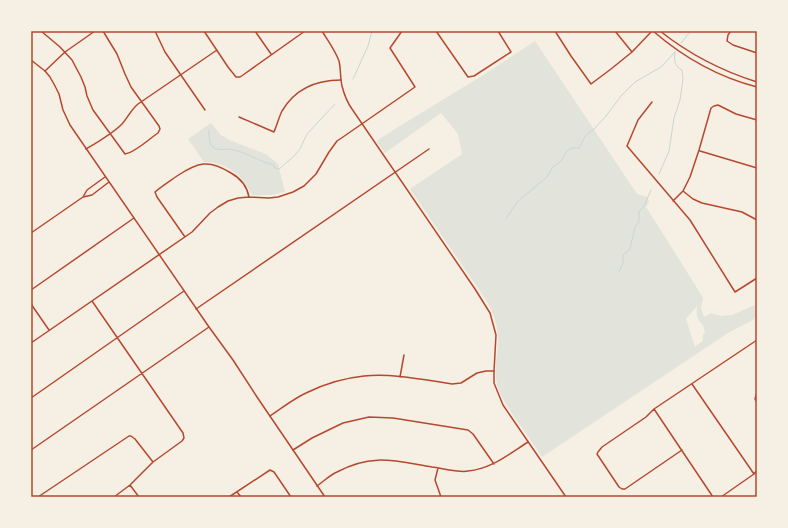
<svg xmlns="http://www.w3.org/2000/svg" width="788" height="528" viewBox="0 0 788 528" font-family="Barlow,sans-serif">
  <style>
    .green { fill: #e2e4dc; fill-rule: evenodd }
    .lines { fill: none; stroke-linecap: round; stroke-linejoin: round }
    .stream { stroke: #c9d6d2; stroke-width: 1 }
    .minor { stroke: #b5482f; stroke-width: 1.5 }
    .tertiary { stroke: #b5482f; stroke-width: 1.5 }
    .neatline { fill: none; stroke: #b5482f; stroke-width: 1.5 }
  </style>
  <rect width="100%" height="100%" fill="#f6efe4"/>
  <path class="green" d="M535,41l102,153 10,3 2,5 -3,5 38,60 19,31 -2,10 3,9 7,-4 10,3 11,-1 25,-11v12l-4,4 -25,13 -186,124c-8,-12 -16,-24 -25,-36 -8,-12 -16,-23 -20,-37 -3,-14 0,-27 1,-40 1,-17 -5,-33 -14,-47l-74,-108 52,-35 -4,-20 -17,-21 -56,40 -8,-11 1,-2 12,-8 95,-58zM697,306c-1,8 0,14 6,19l2,7 -2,3v6l-6,4 -2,2 -9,-28z
    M211,123l10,12 8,5 37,14 12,10 7,28 -15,3h-18l-1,-1c-7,-19 -28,-33 -47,-32l-16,-23z"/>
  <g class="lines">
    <path class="stream" d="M681,43l10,-12
      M353,79l15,-33 4,-15
      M209,130v6l1,3v5c9,10 14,3 24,6 14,3 26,12 40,15l1,3 2,1h2l14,-12 7,-8 7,-15 28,-30
      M659,174l10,-23 5,-33 6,-18 3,-21 -1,-9c-8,-4 -8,-10 -7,-18
      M506,219l11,-17 29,-24 7,-11 7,-5 7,-11 5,-3h7l7,-13 8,-6 12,-13 15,-20 14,-14 26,-15 14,-15
      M619,272l4,-9v-8l7,-6 5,-22 4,-5v-10l5,-6 7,-16"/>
    <path class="minor" d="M41,31l19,16 12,13 9,17 4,10 2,9 6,14 32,44c11,-2 24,-15 33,-21l2,-4 -1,-3 -28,-39 -6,-13 -8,-20 -14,-23
      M155,31l10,21 40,58
      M204,31l24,36 8,10h4l3,-2 62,-44
      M255,31l16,23
      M436,31l32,46 6,-1 37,-24 -13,-21
      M555,31l16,25 20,28 20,-15 21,-17 20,-21
      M615,31l17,21
      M731,31l-3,4 -1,6 6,4 24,8
      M45,71l20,-19 30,-21
      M652,102l-14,18 -11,26 63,74 45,72 22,-14
      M239,117l35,15c3,-7 5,-15 8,-21 13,-22 35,-31 59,-31
      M86,149c12,-7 26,-15 36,-25 6,-7 9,-14 16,-20l79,-54
      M700,151l57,17
      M683,191l10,8 9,4 40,9 15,8
      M673,201l10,-10 7,-14 9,-27 12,-42 3,-2 4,-1 18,9 21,6
      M185,237l-28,-40 -2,-5c7,-6 15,-11 22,-16 21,-14 32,-17 54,-3 9,5 16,13 18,24
      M31,290l103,-72
      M92,301l91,132 1,5 -2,3 -29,21 -23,23 -16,12
      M31,304l18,26
      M196,309l233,-160
      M31,343l161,-111 18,-19 8,-6 10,-6 10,-3 11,-1 20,1 9,-1 15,-5 11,-6 12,-12 13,-22 8,-11 6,-4 72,-50 -25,-39 12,-17
      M400,377l4,-22
      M692,384l62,90
      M757,392l-2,7 2,4
      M31,398l153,-107
      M654,409l59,88
      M270,416c12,-8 23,-17 36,-23 18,-9 38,-15 58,-17 28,-3 61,4 88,8l9,-1 16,-10 9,-2h8
      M31,450l178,-123
      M293,450l19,-12 31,-15 26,-6 24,1 75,12 5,4 21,30
      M682,450l-57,39h-3l-3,-2 -22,-33 1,-2 4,-5 44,-30 8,-8 103,-69
      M438,468l-3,12 6,17
      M130,485l9,12
      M317,486c7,-5 13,-11 20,-14 35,-19 58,-11 95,-5 9,1 28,6 36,4 23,-2 41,-17 60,-29
      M237,492l4,5
      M38,497l91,-61h2l4,3 18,23
      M229,497l41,-27 4,2 17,25
      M721,497l33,-23 3,-4"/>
    <path class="tertiary" d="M322,31c6,10 13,19 17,30 2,8 1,17 3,25 2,8 5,16 10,23l123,180 15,24 6,22 -2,36v12l9,22 63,92
      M653,31c30,26 65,46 104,56
      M660,31c29,23 62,40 97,51
      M31,60l14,11 5,6 5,9 4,8 4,16 7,15 139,202 24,33 24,37 68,100
      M83,197l4,-7 18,-13
      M31,233l52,-36 9,-2 17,-13"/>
  </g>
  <rect width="788" height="528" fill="none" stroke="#f6efe4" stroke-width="64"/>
  <rect x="32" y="32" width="724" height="464" class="neatline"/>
</svg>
